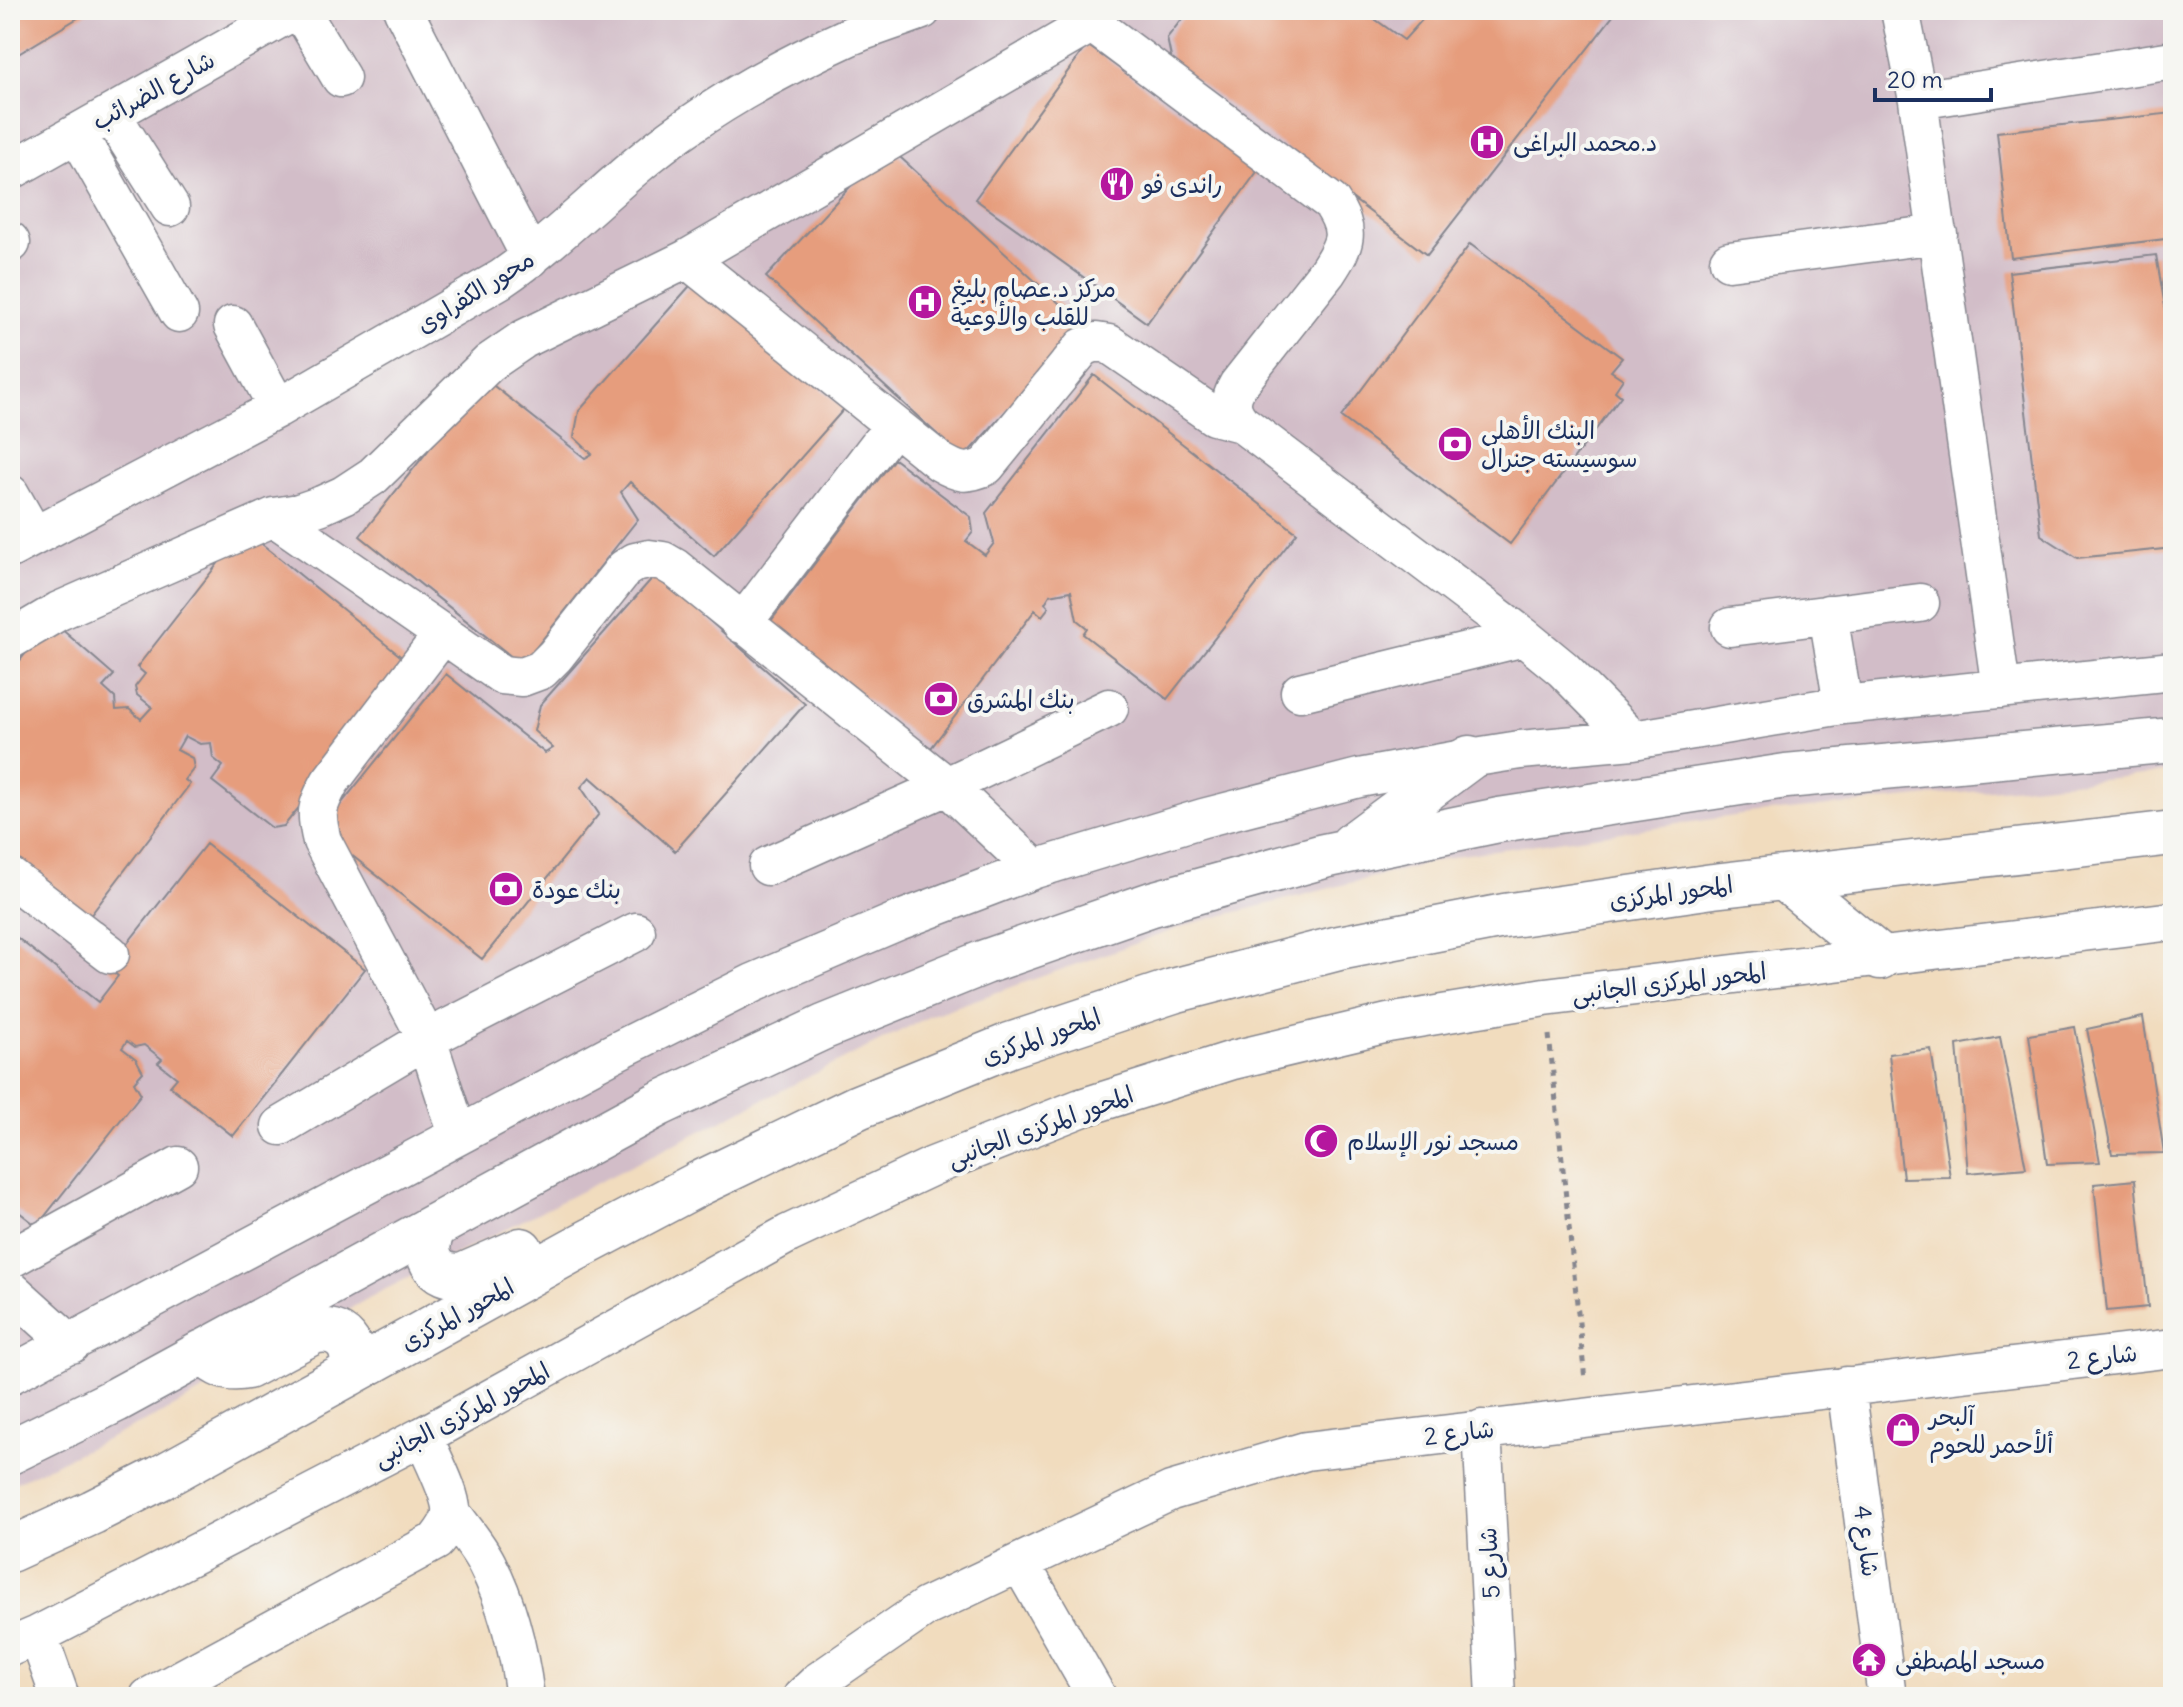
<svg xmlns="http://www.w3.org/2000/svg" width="2183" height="1707" viewBox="0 0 2183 1707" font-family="Delius,'Playpen Sans Arabic',sans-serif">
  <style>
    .industrial { fill: #d2bdc8 }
    .building { fill: #e69d7d }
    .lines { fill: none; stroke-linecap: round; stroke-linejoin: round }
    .minor-casing { stroke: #86868e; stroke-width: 41 }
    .major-casing { stroke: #86868e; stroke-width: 47 }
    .path { stroke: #86868e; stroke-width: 5; stroke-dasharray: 6 6; stroke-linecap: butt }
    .minor { stroke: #fff; stroke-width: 38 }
    .major { stroke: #fff; stroke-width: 44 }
    .labels { text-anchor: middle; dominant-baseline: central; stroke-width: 8; stroke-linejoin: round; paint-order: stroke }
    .street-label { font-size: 24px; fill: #1b2f5e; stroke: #f6f6f2 }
    .poi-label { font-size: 24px; fill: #1b2f5e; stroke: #f6f6f2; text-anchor: start }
  </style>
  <rect width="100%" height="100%" fill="#f6f6f2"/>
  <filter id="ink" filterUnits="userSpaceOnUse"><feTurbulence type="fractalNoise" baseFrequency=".0125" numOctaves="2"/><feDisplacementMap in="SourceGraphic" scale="16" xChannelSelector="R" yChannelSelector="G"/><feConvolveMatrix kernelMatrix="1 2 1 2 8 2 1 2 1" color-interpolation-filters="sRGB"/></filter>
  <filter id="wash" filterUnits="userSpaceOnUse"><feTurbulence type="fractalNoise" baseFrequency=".006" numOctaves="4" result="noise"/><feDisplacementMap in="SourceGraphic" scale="32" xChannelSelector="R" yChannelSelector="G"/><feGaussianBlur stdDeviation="1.8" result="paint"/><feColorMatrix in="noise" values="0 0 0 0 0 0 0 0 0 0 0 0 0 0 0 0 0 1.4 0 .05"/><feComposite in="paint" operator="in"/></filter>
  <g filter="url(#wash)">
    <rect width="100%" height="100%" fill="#f1dcbe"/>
    <path class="industrial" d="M10,10h2163v762l-425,42 -288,41 -267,68 -261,92 -556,279 -209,117 -157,74z"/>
    <g id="blocks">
      <path class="building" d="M10,10h81l-81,49z
        M1189,10h173l42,30 27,-30h183l2,2 -189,243 -255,-193 -5,-24z
        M1087,45l172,124 -112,154 -172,-124z
        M2173,113v125l-162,20 -14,-126z
        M888,146l196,180 -121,132 -197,-181z
        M1470,244l152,114 -11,13 12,8 -8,12 6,5 -111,148 -169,-127z
        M2156,255l17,97v196l-96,10 -36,-23 -32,-263z
        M696,279l148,130 -130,147 -84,-74 -9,10 17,27 -116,146 -162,-129 125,-157 100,79 7,-4 -18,-17 5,-26z
        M1094,375l203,158 -130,166 -84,-65 4,-6 -10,-8 -6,-29 -21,4 -5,8 4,4 -7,9 -7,-6 -104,138 -163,-123 126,-166 77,58 2,15 -7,9 19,14 9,-12 -8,-30z
        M252,536l152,123 4,13 -124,154 -12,2 -60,-47 11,-15 -10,-8 -2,-15 -11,1 -15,-8 -8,14 15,8 2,10 -9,12 5,4 -100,132 -80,-53v-190l36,-45 13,-1 55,48 -11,12 12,11 1,12 13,-1 12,10 11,-12 -15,-12 -2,-8 10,-13 -8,-7 101,-129z
        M656,574l149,130 -130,147 -85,-74 -9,10 18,27 -117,145 -162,-129 126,-156 99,79 8,-5 -19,-17 6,-26z
        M206,844l159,125 -132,167 -63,-50 7,-8 -19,-15 4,-4 -18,-14 -9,2 -8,-6 -5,7 14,11 7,13 -9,10 7,12 -104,132 -27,-21v-273l88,70 20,-26 -10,-8z
        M2143,1017l21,136 -52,1 -25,-125z
        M2075,1027l25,135 -53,2 -18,-129z
        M2000,1037l26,131 -58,5 -11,-128z
        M1931,1049l19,128 -47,1 -14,-124z
        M2135,1180l13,127 -41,4 -13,-127z"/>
    </g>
  </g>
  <g filter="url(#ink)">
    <use href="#blocks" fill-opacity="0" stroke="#86868e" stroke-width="2"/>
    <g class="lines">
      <g class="minor-casing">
        <path id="minor" d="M300,10l41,68
          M403,10l128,248
          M1074,10l257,192c20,30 15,41 -4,70l-89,113c-9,15 -8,25 3,38l283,214 39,32 70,71
          M1900,10l18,90 83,589
          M1918,100l255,-40
          M111,114l59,93
          M77,133l102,180
          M10,171l285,-161
          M10,241l1,2
          M687,259l253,203c19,11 26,13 46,4l97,-119 13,-5 13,2 105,72 27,7
          M1729,261l209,-27
          M233,325l45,83
          M10,494l24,42
          M274,517l228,158 20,2 19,-7 14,-14 69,-87 11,-7 14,-3 14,2 12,7 272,218 88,83
          M10,549l268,-141 223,-129c65,-45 118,-105 183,-150 51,-36 107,-66 164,-92 24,-10 50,-18 74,-27
          M1828,614l15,91
          M742,624l152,-199
          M1730,627l190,-24
          M443,634l-113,148c-14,26 -15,31 -8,59l105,198 31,96
          M10,640l49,-29 215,-94 25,-4 23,-8 22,-10 29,-19 116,-113 35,-24 163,-80 405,-236
          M1300,692l224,-55
          M768,866l179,-80 162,-78
          M10,877l100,77
          M281,1126l146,-87 209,-107
          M10,1259l168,-93
          M10,1289l61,55
          M10,1375l601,-321 142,-71 145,-62 137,-52 168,-51 156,-40 110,-20 51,-8 113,-10 210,-35 330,-34
          M1846,1386l41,311
          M1482,1429l14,268
          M451,1512c12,17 27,34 36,52 22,42 32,87 38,133
          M1020,1563l77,134
          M38,1635l22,62
          M10,1647l28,-12 385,-199 365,-202 145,-68 148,-58 152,-48 155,-37 157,-26 628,-76
          M149,1697l287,-156c7,-9 14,-17 15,-28 2,-17 -21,-59 -28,-77
          M802,1697l17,-16 107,-74 245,-116 135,-40 867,-103"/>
      </g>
      <g class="major-casing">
        <path id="major" d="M1352,845l117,-87
          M1784,878l96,79
          M435,1227c-16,25 -2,53 29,48l57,-25
          M203,1352c14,14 25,19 44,15l66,-35c28,-7 47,15 36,42
          M10,1452l106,-52 543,-296 165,-77 161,-65 167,-58 172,-48 175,-36 287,-44 387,-36
          M10,1550l83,-38 67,-34 413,-228 125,-66 160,-77 152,-62 163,-54 166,-43 165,-32 209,-30 460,-53"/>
      </g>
      <path class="path" d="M1549,1035l36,345"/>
      <use href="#minor" class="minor"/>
      <use href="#major" class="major"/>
    </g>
  </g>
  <defs>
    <g id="hospital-disc" transform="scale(1.8)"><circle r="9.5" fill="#b5179e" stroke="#f6f6f2"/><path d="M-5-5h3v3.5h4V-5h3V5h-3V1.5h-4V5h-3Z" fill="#fff"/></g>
    <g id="restaurant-disc" transform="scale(1.8)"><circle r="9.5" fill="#b5179e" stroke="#f6f6f2"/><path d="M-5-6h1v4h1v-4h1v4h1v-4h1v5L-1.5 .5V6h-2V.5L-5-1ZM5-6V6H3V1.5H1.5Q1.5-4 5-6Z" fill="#fff"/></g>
    <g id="bank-disc" transform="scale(1.8)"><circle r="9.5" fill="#b5179e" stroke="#f6f6f2"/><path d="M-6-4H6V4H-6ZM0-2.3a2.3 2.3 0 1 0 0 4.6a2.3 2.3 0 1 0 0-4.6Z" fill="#fff"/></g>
    <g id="mosque-disc" transform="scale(1.8)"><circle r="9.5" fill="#b5179e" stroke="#f6f6f2"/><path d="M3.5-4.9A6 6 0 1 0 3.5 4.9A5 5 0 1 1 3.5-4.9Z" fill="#fff"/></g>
    <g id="shop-disc" transform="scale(1.8)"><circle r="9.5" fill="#b5179e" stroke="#f6f6f2"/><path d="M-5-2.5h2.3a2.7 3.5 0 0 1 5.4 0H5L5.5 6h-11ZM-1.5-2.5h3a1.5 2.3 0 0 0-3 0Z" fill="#fff"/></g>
    <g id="temple-disc" transform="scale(1.8)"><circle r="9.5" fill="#b5179e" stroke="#f6f6f2"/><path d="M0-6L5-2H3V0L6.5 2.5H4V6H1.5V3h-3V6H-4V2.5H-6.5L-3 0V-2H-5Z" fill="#fff"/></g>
  </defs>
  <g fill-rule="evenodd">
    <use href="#hospital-disc" x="1487" y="142"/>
    <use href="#restaurant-disc" x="1117" y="184"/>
    <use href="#hospital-disc" x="925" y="302"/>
    <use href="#bank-disc" x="1455" y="444"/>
    <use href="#bank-disc" x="941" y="699"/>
    <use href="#bank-disc" x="506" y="889"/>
    <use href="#mosque-disc" x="1321" y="1141"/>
    <use href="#shop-disc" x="1903" y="1430"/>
    <use href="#temple-disc" x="1869" y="1660"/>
  </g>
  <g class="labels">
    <g class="street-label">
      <text transform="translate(153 90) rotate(-29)">شارع الضرائب</text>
      <text transform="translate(475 291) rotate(-32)">محور الكفراوى</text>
      <text transform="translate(1671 892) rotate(-8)">المحور المركزى</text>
      <text transform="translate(1669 982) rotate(-7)">المحور المركزى الجانبى</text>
      <text transform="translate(1041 1036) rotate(-20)">المحور المركزى</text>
      <text transform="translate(1040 1126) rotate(-20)">المحور المركزى الجانبى</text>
      <text transform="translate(457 1314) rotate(-29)">المحور المركزى</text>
      <text transform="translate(2102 1356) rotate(-7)">شارع 2</text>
      <text transform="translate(461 1414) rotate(-28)">المحور المركزى الجانبى</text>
      <text transform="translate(1459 1432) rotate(-7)">شارع 2</text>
      <text transform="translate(1867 1541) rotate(83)">شارع 4</text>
      <text transform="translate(1489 1563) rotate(-93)">شارع 5</text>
    </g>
    <g class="poi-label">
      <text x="1513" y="142">د.محمد البراغى</text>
      <text x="1143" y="184">راندى فو</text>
      <text x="951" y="288">مركز د.عصام بليغ<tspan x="951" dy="28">للقلب والأوعية</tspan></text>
      <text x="1481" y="430">البنك الأهلى<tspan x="1481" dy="28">سوسيسته جنرال</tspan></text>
      <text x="967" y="699">بنك المشرق</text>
      <text x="532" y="889">بنك عودة</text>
      <text x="1347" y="1141">مسجد نور الإسلام</text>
      <text x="1929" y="1416">آلبحر<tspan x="1929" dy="28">ألأحمر للحوم</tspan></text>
      <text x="1895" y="1660">مسجد المصطفى</text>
    </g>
  </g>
  <rect width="2183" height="1707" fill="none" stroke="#f6f6f2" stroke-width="40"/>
  <path d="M1875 88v12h116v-12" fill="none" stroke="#1b2f5e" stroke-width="4"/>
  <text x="1887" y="88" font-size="24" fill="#1b2f5e" stroke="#f6f6f2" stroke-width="6" paint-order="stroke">20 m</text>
</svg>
